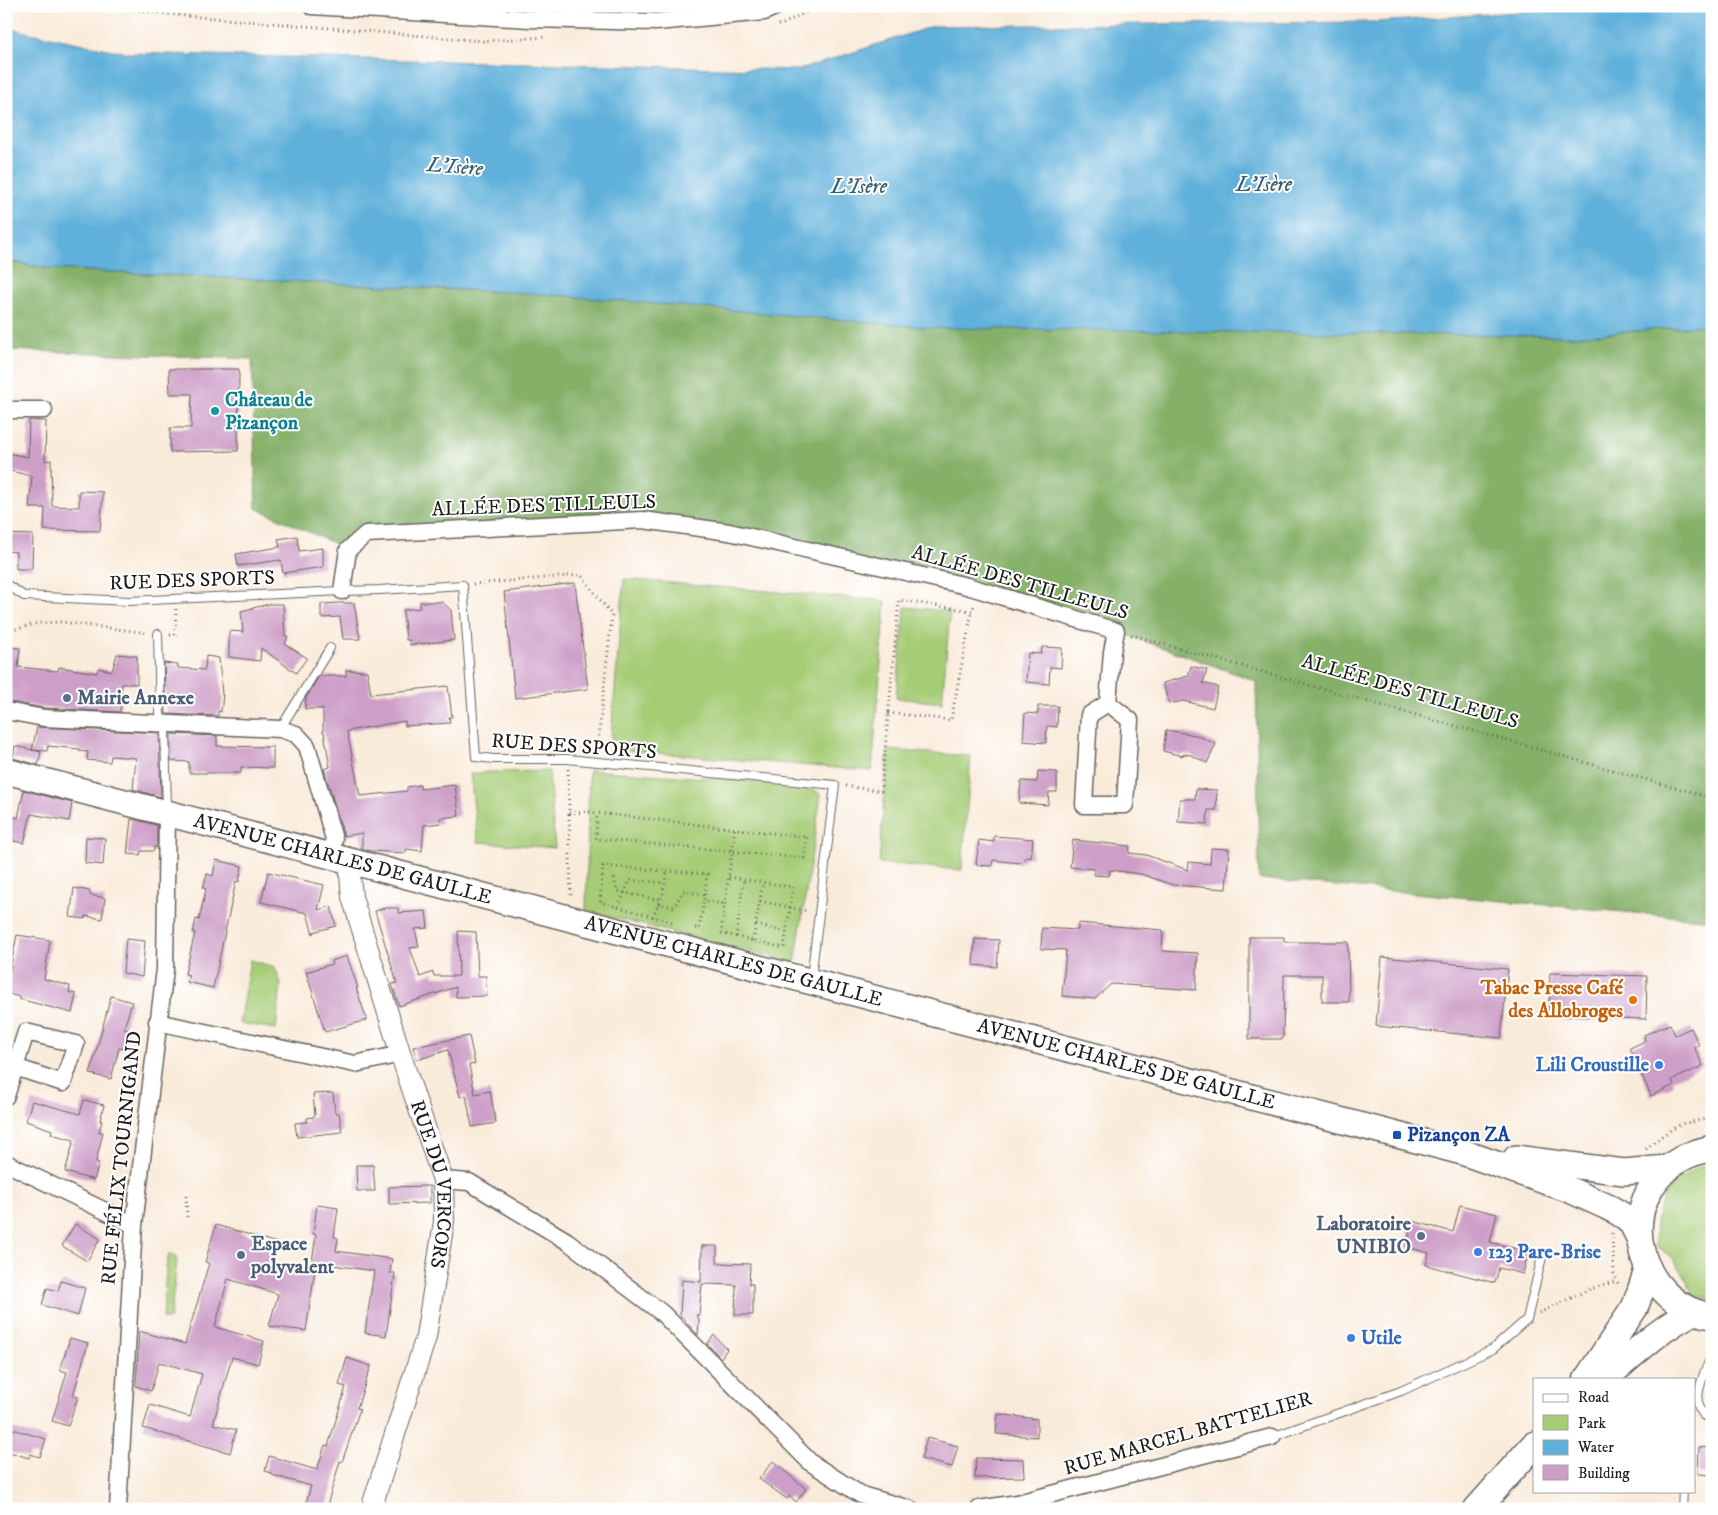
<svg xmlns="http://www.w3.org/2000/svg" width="1718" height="1515" viewBox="0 0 1718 1515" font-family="'IM FELL DW Pica',serif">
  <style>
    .green { fill: #a6cc76; stroke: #617449 }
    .forest { fill: #84b067; stroke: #506642 }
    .water { fill: #5eb0da; stroke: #3d667b }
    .building { fill: #cd9ec7 }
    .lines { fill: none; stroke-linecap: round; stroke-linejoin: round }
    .service-casing { stroke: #69645e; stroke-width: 10 }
    .minor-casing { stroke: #69645e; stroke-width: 19 }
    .tertiary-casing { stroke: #69645e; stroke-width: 22 }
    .primary-casing { stroke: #69645e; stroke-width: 28 }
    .trunk-casing { stroke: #69645e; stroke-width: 29 }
    .path { stroke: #69645e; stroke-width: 3; stroke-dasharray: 1 4; stroke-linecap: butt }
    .service { stroke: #fff; stroke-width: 8 }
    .minor { stroke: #fff; stroke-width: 16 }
    .tertiary { stroke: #fff; stroke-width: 20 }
    .primary { stroke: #fff; stroke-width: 25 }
    .trunk { stroke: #fff; stroke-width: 26 }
    .culture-dot { fill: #0f9aa8; stroke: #fff; stroke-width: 2 }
    .service-dot { fill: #5c6f8a; stroke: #fff; stroke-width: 2 }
    .food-dot { fill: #e8710a; stroke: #fff; stroke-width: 2 }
    .shop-dot { fill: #3f7fe0; stroke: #fff; stroke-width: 2 }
    .transit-dot { fill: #1a4fb4; stroke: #fff; stroke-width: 2 }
    .labels { text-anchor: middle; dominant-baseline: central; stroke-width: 4; stroke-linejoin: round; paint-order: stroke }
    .culture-label { font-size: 20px; font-weight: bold; fill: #0d838f; stroke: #fff; text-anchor: start }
    .street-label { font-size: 20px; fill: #1c1c1c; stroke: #fff }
    .service-label { font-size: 20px; font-weight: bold; fill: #4e5e75; stroke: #fff; text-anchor: start }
    .food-label { font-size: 20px; font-weight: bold; fill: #c56008; stroke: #fff; text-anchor: end }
    .shop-label { font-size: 20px; font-weight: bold; fill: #366cbe; stroke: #fff; text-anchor: start }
    .transit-label { font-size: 20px; font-weight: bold; fill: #164399; stroke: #fff; text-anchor: start }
    .water-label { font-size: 21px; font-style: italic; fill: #3a5f71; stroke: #fff }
  </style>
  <rect width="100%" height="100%" fill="#fff"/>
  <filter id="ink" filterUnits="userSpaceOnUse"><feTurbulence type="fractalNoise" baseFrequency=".02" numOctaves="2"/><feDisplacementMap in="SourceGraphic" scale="10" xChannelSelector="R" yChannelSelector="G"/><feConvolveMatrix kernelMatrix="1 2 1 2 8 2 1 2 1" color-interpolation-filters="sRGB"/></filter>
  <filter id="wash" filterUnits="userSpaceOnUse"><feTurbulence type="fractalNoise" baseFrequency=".0096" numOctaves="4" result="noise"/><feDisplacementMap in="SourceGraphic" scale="20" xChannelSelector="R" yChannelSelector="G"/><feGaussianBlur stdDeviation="1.12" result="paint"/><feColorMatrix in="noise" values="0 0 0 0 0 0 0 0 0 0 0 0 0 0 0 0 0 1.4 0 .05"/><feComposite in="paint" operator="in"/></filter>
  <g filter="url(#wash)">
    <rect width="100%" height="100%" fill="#f9ebda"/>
    <path class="green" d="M624,579l262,22 -14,170 -262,-22z
      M905,607l45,4 -8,92 -46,-5z
      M888,750l83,6 -9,114 -83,-7z
      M589,770l219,15 13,10 -26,168 -209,-52z
      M549,771l6,77 -77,-6 -8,-68 19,-2z
      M250,960l25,7 6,17 -5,45 -37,-6z
      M1712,1163v137l-20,-6c-5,-18 -19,-39 -36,-48 -4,-43 14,-72 56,-83z
      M169,1254l6,1 2,6 -7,58h-7l3,-52z"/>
    <path class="forest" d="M6,262l44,7 494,25 1027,42 141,-11v595l-453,-41 -3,-198 -140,-50 -139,-42 -334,-69 -277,14 -18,16 -92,-42 -4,-149 -246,-9z"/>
    <path class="water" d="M1605,6h107v319l-141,11 -638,-8 -389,-34 -494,-25 -44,-8v-233l121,25 672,17 134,-44 443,-4z"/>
    <g id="blocks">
      <path class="building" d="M169,369h70l-1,82 -68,1v-24h21l1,-34h-22z
        M29,420l17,1 -1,40 6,-1 1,46 27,1v-16l24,1 -3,39 -56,-1 1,-22h-16l3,-32 -26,-6v-17l22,4z
        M6,534l27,1 -1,34h-16v-17l-10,-1z
        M297,536l2,15 24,-3v19l-40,6 -2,-13 -43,6 -2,-12 44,-7 -2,-8z
        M575,583l13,106 -73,9 -11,-106z
        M420,602h22l9,8 3,30 -44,5 -1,-5h-3l-3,-30 17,-2z
        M339,603h15l6,36h-17l-3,-22 -19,1v-14z
        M269,604h14l2,32h3l-3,8 22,14 -11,15 -35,-25 -1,13 -31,-4v-26l14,1 -2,-21z
        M6,647l14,1 -2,19 40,4 1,-4 38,6 1,-5 14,3 5,-17 20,2v28h-15l-2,28 -75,-4 -39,-7z
        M1042,647l20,1 -1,20 -11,-1 -1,17 -23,-2 2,-29 13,1z
        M206,656l13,2 3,37h1l-2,17 -3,-1v5l-52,-2 -2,-51 14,2v3l27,2z
        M1191,666l16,4 -4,13 15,4 -5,21 -30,-7 -14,3 -6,-21 25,-7z
        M346,670l21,1 4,23 77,-8 4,31h-3l1,6 -45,3v-5l-58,10 13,65 47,-5v-4l13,-2v4l35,-4 4,31 -19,2 1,5 -17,2 -2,26 -16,-2v4l-36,-2 -8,-2v-16l-18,3 -20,-67 6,-2 -6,-35h-1v-23h-18l1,-11 13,-22h27z
        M1038,706h20l-1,21 -10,-1 -1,17 -23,-2 2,-28 13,1z
        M37,727l122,6 2,64 -28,-8 3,-31 -25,-2 -1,6 -23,-2 1,-8 -9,-1 1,-2 -32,-3 -1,5 -15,-1z
        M1166,730l30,5 20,9 -9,19 -16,-8 -7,-1 -2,2 -19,-5z
        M171,734l46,2v10l56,1v21l-32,-1v6h-52v-11l-18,-1z
        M15,746l26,6 -3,13 -25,-7z
        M1038,771l19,1v20h-8l-1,13 -29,-2 2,-22 16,1z
        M1196,789l21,1 -1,20h-8l-1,14 -29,-2 2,-23h15z
        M24,790l48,13 -3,18 -38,-7 -7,29 -11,-2v-3l-7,-2v-2l4,-18 8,2z
        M131,819l26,6v22h-3v4h-13l-1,4 -13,-1z
        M994,836l39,3 -2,19 -5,-1 -6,6 -27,-3 -1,6 -16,-1 3,-25 15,2z
        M86,837l19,1 -2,27 -18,-2z
        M1073,840l57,6 -1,7 17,2 42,15 1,-8 21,2 1,-16 18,1 -3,40 -53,-4 -32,-11 -31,-4 -1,6 -15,-1v-6l-24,-2z
        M216,860l26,6 -3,16 -3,-1 -23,107 -26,-6 2,-7 -4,-1 10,-41h-2l3,-14 3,1 7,-31 -3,-1 4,-14 6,2z
        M268,872l56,13 -6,25 13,-4 5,20 -23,6v2l-6,-21 -46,-11z
        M74,888l16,3v4l15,3 -3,21 -16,-3 -1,3 -15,-2z
        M385,908h13l1,5 27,-2 2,17 -13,1 4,18 -9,1 10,29 13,-5 1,4h25l-1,-45 18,1 2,44h8l1,20 -31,1v-10l-57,19 -7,-22 5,-1 -22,-72z
        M1078,923l85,7 -1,21 36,2 -2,37 -85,-6 -16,15 -33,-3 4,-46 -25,-1 1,-21 36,2z
        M17,935l33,5 -6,39 26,7 -1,6 7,2 -4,19 -53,-14v-2l-10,-3v-3h-3v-22l4,1z
        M1249,937h35v5h64l1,60h-27v-27h-38l-1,64h-34z
        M126,939l19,2 -3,36 -19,-4z
        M975,939l24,1 -2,27 -24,-2z
        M347,956l11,32h-2l11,32 -42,12 -19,-60 26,-8 -1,-3z
        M1382,957l126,12 -7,69 -125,-12z
        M1550,973l97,3 -1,43 -97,-3z
        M111,996l21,6 -8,26 4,2 -2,9 -3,10 -4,-1 -8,31 -21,-5z
        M1670,1024l5,11 16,-7 8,17 -5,2 9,19 -31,14 2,5 -23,11 -21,-48 15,-7 -1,-6z
        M469,1036l6,28 -6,1 6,29 15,-3 6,32 -24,4 -6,-32 -6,2 -12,-47 -31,10 -4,-13z
        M333,1093l2,20h4l3,19 -45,5 -2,-14 12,-1v-4l6,-1 2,-2 -2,-21z
        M84,1100l20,5 -4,16h2l-3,11h4l-7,30 3,1 -5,17 -29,-8 9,-32 -23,-6 1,-4 -26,-9 6,-20 48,13z
        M356,1165h17l2,26h-18z
        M430,1186v17l-41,1v-17z
        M317,1205l21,3 -4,29 4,1 -2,13 56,8 -2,14h5l-9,63 -21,-3 9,-62 -62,-9 4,-27 -3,-1z
        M1460,1205l37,9 -7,28 38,10 -5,22 -24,-6 -4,15 -69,-18 3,-12 -23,-6 6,-26 41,11z
        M75,1224l25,15 -13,22 -25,-15z
        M216,1225l61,18 -6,21 44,6 -9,61 -37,-5 9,-32 -50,-15 -13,48 49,14 -6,23 -26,-7 -19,67 23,6 -6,23 -87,-25 7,-23 40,12 12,-43 -43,-12 -8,29 -15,-5 3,-55 46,13 24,-81 -4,-1z
        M702,1246h15v17l33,1 -1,20h4v31h-18l1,-30 -34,-1 -3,31h-3l3,4 -1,16 -18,-20 2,-35 19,2z
        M61,1281l24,7 -7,28 -36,-11 5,-17 11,3z
        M714,1335l13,14 -6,9 -14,-14z
        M70,1338l18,5 -15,53 5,1 -10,29 -16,-5 15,-49 -7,-2z
        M347,1358l24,8 -14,42 3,1 -18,53 -2,-1 -14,48h-22l7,-23 -39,-11v-2l-7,-2 4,-15 48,14 8,-25 3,1 18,-59 -7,-2z
        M998,1414l39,5v18l-41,-3z
        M6,1427l40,12 -6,18 -10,-3 -1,4 -23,-7z
        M927,1438l31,8 -6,21 -31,-8z
        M1699,1447l13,1v27l-14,-1z
        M976,1458l47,1 1,18 -49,1z
        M773,1461l33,28 -10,13 -6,-6 -3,3 -28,-20z"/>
    </g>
  </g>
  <g filter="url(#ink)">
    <use href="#blocks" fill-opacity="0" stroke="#69645e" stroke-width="1"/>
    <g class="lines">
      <g class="service-casing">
        <path id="service" d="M6,584l18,12 105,5 213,-10 37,-1 84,-5 13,172 18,2h73l268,26 -24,193
          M158,634l2,80 5,16 2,79
          M280,729l50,-81
          M1712,1358c-7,8 -16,37 -14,47 0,3 5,8 6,11h8
          M1272,1437l129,-46 92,-42 34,-30 16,-66
          M1682,1509l1,-18"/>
      </g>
      <g class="minor-casing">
        <path id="minor" d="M311,6l219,13 126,3 108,-10 13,-6
          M6,410h38
          M342,591l6,-41 18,-16 277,-14 86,12 238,54 149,45 -4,21 -4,51 -19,12 -5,90h41l5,-85 -22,-17
          M6,711l38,7 236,11 16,5 11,12 27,93 -3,17
          M157,1022l198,42 46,-10
          M6,1096l20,-64 50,12 -13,39 -48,-16
          M6,1163l128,62
          M443,1180l26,2 98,59 95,72 149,150 50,32 49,14
          M118,1509l16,-284 31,-256 2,-157
          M979,1509l39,-6 254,-66"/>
      </g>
      <g class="tertiary-casing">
        <g id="tertiary">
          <path id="s1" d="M351,861l-1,14 2,22 53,171 38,112 1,41 -18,116 -55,172"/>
        </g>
      </g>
      <g class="primary-casing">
        <g id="primary">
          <path id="s2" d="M6,771l1456,381 108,38 42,19 15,9 5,6 7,14"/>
          <path d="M1712,1148c-17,4 -32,9 -45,21 -54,47 -24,137 45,147"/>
          <path d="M1516,1158l108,14 43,-4"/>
        </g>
      </g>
      <g class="trunk-casing">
        <path id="trunk" d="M1587,1379l48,-72 13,-38
          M1604,1379c29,-24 56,-51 89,-67
          M1477,1509l57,-64"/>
      </g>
      <path class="path" d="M99,6l78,9 306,26 64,-4
        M804,6l10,2 45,-2
        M1065,6l128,2 35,-2
        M778,25l5,-1 31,-16
        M473,584l108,-9 31,40 -15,136
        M6,632l32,-9 23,-1 88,11
        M170,635h5l1,-26
        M1131,635l581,163
        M888,713l63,7 21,-109
        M568,769l3,129
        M846,786l35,5 18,-191 73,11 2,-6
        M569,813l19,-1 219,25 -3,21 -208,-19 1,-25
        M729,877l64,10 -9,61 -63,-15 14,-104
        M614,878l3,13 43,9
        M760,901l48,10
        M658,904l16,3 9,-16 22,4
        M618,907l12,-27 35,3
        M653,917l10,-24 4,-22
        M672,922l-72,-20 3,-36 104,8 -3,27 21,3
        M756,925l30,7
        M695,928l4,1 5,-28
        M736,937l8,-58
        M753,941l10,-59
        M1646,1149l17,-14 18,-11 31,-6
        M186,1196l1,21
        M1612,1233l2,40 5,13
        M1539,1313l51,-24 27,-8"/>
      <use href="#service" class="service"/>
      <use href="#minor" class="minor"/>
      <use href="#tertiary" class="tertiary"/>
      <use href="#primary" class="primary"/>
      <use href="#trunk" class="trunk"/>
    </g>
  </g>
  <circle class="culture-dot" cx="215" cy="411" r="5"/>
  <g class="service-dot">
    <circle cx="67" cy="698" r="5"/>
    <circle cx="1421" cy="1236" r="5"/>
    <circle cx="241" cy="1255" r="5"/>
  </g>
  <circle class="food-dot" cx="1633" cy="1000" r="5"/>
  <g class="shop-dot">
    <circle cx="1659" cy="1065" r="5"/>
    <circle cx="1478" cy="1252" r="5"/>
    <circle cx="1351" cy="1338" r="5"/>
  </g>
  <rect class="transit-dot" x="1392" y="1130" width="10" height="10" rx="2.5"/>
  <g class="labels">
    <g class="culture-label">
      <text x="225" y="400">Château de<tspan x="225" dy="23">Pizançon</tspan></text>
    </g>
    <g class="street-label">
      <text transform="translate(544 506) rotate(-2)">ALLÉE DES TILLEULS</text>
      <text transform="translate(192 581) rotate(-2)">RUE DES SPORTS</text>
      <text transform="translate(1020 583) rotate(16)">ALLÉE DES TILLEULS</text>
      <text transform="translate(1410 692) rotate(16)">ALLÉE DES TILLEULS</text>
      <text transform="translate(574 747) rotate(4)">RUE DES SPORTS</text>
      <text stroke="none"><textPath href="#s2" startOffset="348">AVENUE CHARLES DE GAULLE</textPath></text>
      <text stroke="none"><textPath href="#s2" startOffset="752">AVENUE CHARLES DE GAULLE</textPath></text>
      <text stroke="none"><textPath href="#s2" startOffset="1158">AVENUE CHARLES DE GAULLE</textPath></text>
      <text transform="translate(122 1158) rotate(-84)">RUE FÉLIX TOURNIGAND</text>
      <text stroke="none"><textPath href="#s1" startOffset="336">RUE DU VERCORS</textPath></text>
      <text transform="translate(1188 1434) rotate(-16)">RUE MARCEL BATTELIER</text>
    </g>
    <g class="service-label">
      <text x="77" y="698">Mairie Annexe</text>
      <text x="1411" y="1224" text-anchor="end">Laboratoire<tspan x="1411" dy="23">UNIBIO</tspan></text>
      <text x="251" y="1244">Espace<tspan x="251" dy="23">polyvalent</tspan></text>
    </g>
    <g class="food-label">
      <text x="1623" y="988">Tabac Presse Café<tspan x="1623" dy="23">des Allobroges</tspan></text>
    </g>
    <g class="shop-label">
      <text x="1649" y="1065" text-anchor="end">Lili Croustille</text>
      <text x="1488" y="1252">123 Pare-Brise</text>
      <text x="1361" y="1338">Utile</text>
    </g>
    <g class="transit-label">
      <text x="1407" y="1135">Pizançon ZA</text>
    </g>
    <g class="water-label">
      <text transform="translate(455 167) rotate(4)">L'Isère</text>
      <text x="1264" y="185">L'Isère</text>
      <text x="859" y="187">L'Isère</text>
    </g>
  </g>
  <rect width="1718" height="1515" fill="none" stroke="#fff" stroke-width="25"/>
  <rect x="1533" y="1378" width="162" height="115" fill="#ffffff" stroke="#a4a4a4"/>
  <rect x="1543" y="1394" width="25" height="8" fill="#ffffff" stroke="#a4a4a4"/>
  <text x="1578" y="1402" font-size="15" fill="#1c1c1c">Road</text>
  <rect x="1543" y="1415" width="25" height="15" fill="#a6cc76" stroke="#a4a4a4"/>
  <text x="1578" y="1428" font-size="15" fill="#1c1c1c">Park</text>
  <rect x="1543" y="1440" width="25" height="15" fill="#5eb0da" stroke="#a4a4a4"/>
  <text x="1578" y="1452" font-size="15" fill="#1c1c1c">Water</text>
  <rect x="1543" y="1465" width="25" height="15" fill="#cd9ec7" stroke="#a4a4a4"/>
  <text x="1578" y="1478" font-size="15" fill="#1c1c1c">Building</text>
</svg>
